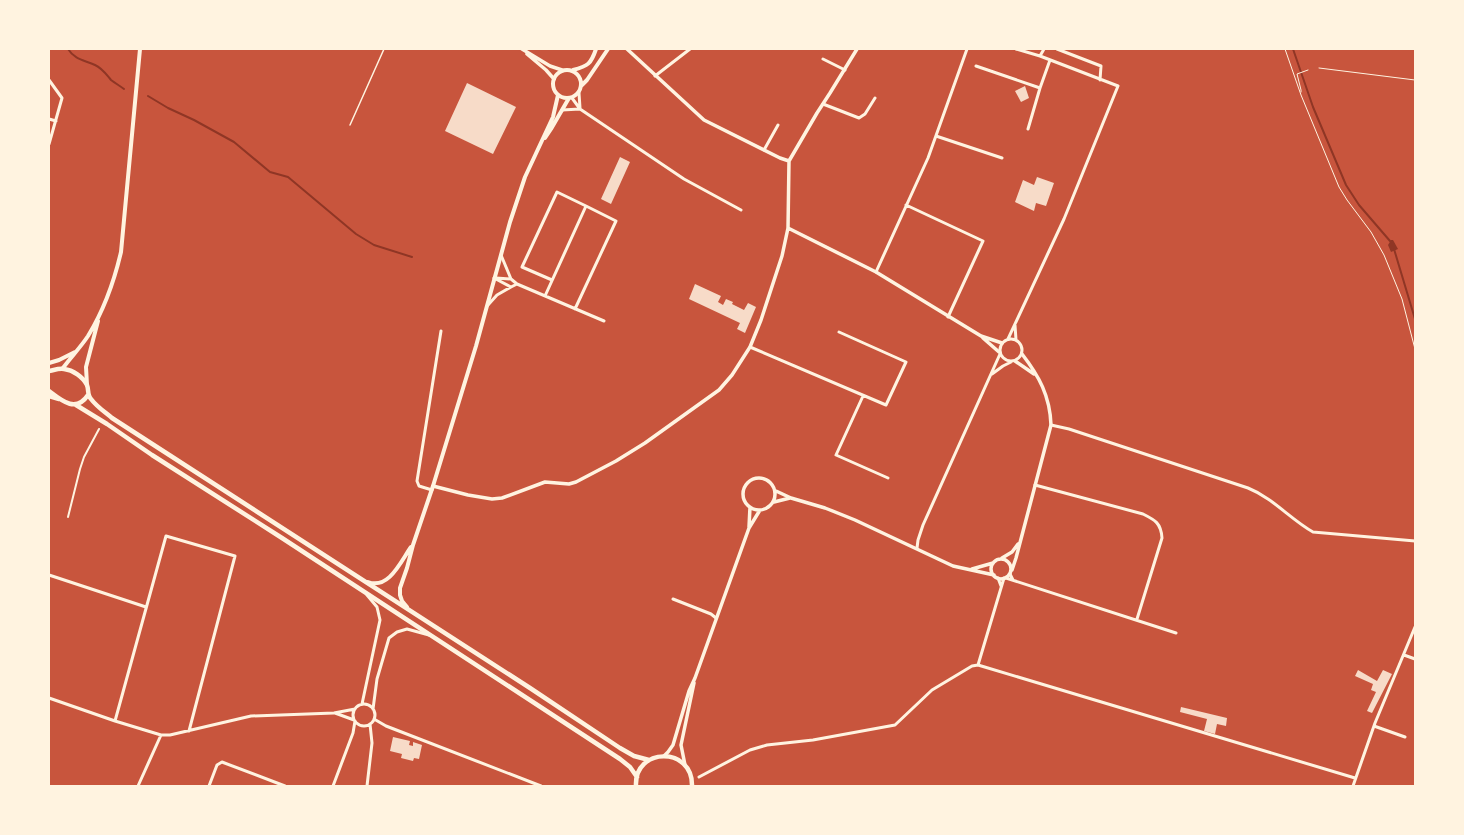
<svg xmlns="http://www.w3.org/2000/svg" width="1464" height="835" viewBox="0 0 1464 835" font-family="'Asap Condensed',sans-serif">
  <style>
    .water { fill: #8f3625 }
    .lines { fill: none; stroke-linecap: round; stroke-linejoin: round }
    .stream { stroke: #8f3625; stroke-width: 2 }
    .building { fill: #f7dbc8 }
    .path { stroke: #fff3e0; stroke-width: 1 }
    .service { stroke: #fff3e0; stroke-width: 1.5 }
    .pedestrian { stroke: #fff3e0; stroke-width: 2 }
    .minor { stroke: #fff3e0; stroke-width: 3 }
    .tertiary { stroke: #fff3e0; stroke-width: 3.5 }
    .secondary { stroke: #fff3e0; stroke-width: 4 }
    .primary { stroke: #fff3e0; stroke-width: 4.5 }
  </style>
  <rect width="100%" height="100%" fill="#c8553d"/>
  <path class="water" d="M1391,240h2l5,9 -7,3 -3,-7z"/>
  <g class="lines">
    <path class="stream" d="M68,49c7,11 16,11 27,16 7,3 11,9 16,15 4,3 9,6 13,9
      M1293,49l20,58 33,78 13,20 31,36
      M148,96l20,12 26,12 40,22 36,30 18,5 68,57 18,11 38,12
      M1394,249l21,70"/>
  </g>
  <path class="building" d="M467,83l49,24 -23,47 -48,-23z
    M1025,86l4,12 -8,4 -6,-11z
    M620,157l10,5 -19,42 -10,-5z
    M1037,177l17,6 -8,23 -10,-3 -2,8 -19,-9 8,-22 11,5z
    M695,284l26,12 -3,6 5,3 3,-6 7,3 -1,2 12,6 4,-7 8,4 -11,26 -8,-4 3,-6 -51,-24z
    M1358,670l19,11 6,-11 9,4 -20,39 -5,-2 9,-19 -5,-2 2,-6 -18,-8z
    M1181,707l46,11 -1,8 -9,-2 -2,10 -11,-3 3,-12 -27,-7z
    M393,737l17,4 -1,4 4,1v-4l9,3 -3,14 -5,-1 -1,3 -12,-3 1,-4 -12,-3z"/>
  <g class="lines">
    <path class="path" d="M1285,49l16,46 38,92 8,13 24,32 13,23 18,44 13,50
      M1319,68l96,12
      M1301,92v-2l-4,-16 11,-4"/>
    <path class="service" d="M350,125l34,-76"/>
    <path class="pedestrian" d="M68,517l12,-48 4,-12 15,-28"/>
    <path class="minor" d="M1057,49l44,17 -1,14
      M1040,56l4,-7
      M823,59l22,11
      M976,66l64,22 10,-28
      M655,76l35,-27
      M49,80l13,18 -13,46
      M579,93l1,15
      M572,98l8,11 104,70 57,31
      M823,104l36,14 6,-4 10,-16
      M562,110l18,-1
      M49,119l7,2
      M1028,129l12,-41
      M936,136l66,22
      M764,150l14,-25
      M906,205l77,36 -35,76
      M501,255l10,24 6,5 87,37
      M876,272l52,-114 39,-109
      M494,278l17,9 6,-3
      M496,278l15,1
      M552,280l-30,-13 35,-75 29,14
      M545,296l41,-90 30,15 -41,88
      M488,305l9,-10 14,-8
      M1015,325l1,15
      M1000 350a11 11 0 1 1 22 0a11 11 0 1 1-22 0Z
      M1008,339l56,-120 54,-133 -78,-30 -24,-7
      M750,347l136,58 20,-43 -67,-30
      M992,374l11,-8 8,-4
      M863,396l-27,59 52,23
      M1051,425l18,4 179,59c25,10 42,31 65,44l102,9
      M1035,485l108,29c12,6 18,9 19,24l-25,81
      M432,490l-13,-4 -2,-5 24,-150
      M917,548l1,-8 5,-15 77,-171
      M1010,574l3,6
      M49,575l97,32
      M998,578l3,8
      M1006,578l170,55
      M673,599l38,15 5,4
      M1404,655l11,4
      M978,665l26,-87
      M49,698l66,23 46,14h9l81,-19 83,-3 21,-4
      M362,704l18,-84 -3,-13 -10,-12
      M353 715a11 11 0 1 1 22 0a11 11 0 1 1-22 0Z
      M373,709l4,-30 12,-41 8,-6 10,-3 22,6
      M335,713l19,7
      M374,719l12,7 155,60
      M115,721l51,-185 69,20 -46,175
      M1374,726l31,11
      M699,777l51,-27 17,-5 46,-5 82,-15 37,-35 40,-24 6,-1 377,113
      M138,786l23,-51
      M209,786l8,-21 5,-3 63,24
      M333,786l20,-53 2,-12
      M367,786l5,-43 -2,-19
      M1353,786l22,-63 40,-96"/>
    <path class="tertiary" d="M522,49l28,17 12,4
      M627,49l77,71 76,38 9,3
      M527,54l19,16 8,9
      M788,228l88,44 105,64 21,7
      M983,338l16,14
      M1015,361l19,13
      M743 494a16 16 0 1 1 32 0a16 16 0 1 1-32 0Z
      M433,486l35,9 24,4 10,-1 43,-16 24,2 7,-2 40,-21 29,-18 74,-53 13,-15 18,-28 11,-27 21,-64 6,-28 1,-67 28,-48 13,-20 27,-44
      M776,491l15,7 34,10 30,12 98,46 41,9
      M774,502l16,-4
      M749,527l1,-20
      M1002,558l10,-6 6,-8
      M991 569a10 10 0 1 1 20 0a10 10 0 1 1-20 0Z
      M972,569l21,-6
      M1012,570l4,-12 35,-133c-1,-29 -12,-49 -29,-71
      M664,756l4,-4 5,-7 16,-54 6,-13 54,-150 11,-18
      M685,765l-4,-20 13,-62"/>
    <path class="secondary" d="M553 84a14 14 0 1 1 28 0a14 14 0 1 1-28 0Z
      M573,70c15,-4 18,-6 23,-21
      M582,85l5,-5 21,-31
      M545,138l6,-9 18,-31
      M49,363l10,-3 16,-8
      M63,368c8,-11 17,-20 25,-32 16,-26 26,-54 33,-84l19,-203
      M87,385l-1,-18 12,-46
      M368,582c21,8 33,-21 43,-35
      M407,607l-5,-6 -2,-6v-7l7,-20 6,-23 20,-59 43,-140 34,-124 15,-45 28,-60 5,-22"/>
    <path class="primary" d="M49,371c5,-1 11,-3 15,-2 9,1 19,8 23,16 2,5 0,10 4,14 6,8 14,13 21,19l418,270 90,60 14,8 15,4
      M49,391c13,10 27,22 39,4
      M49,396l10,3
      M76,405l31,19 45,31 130,83 338,221 10,8 7,10
      M636,786c-2,-39 57,-40 56,0"/>
  </g>
  <rect width="1464" height="835" fill="none" stroke="#fff3e0" stroke-width="100"/>
</svg>
